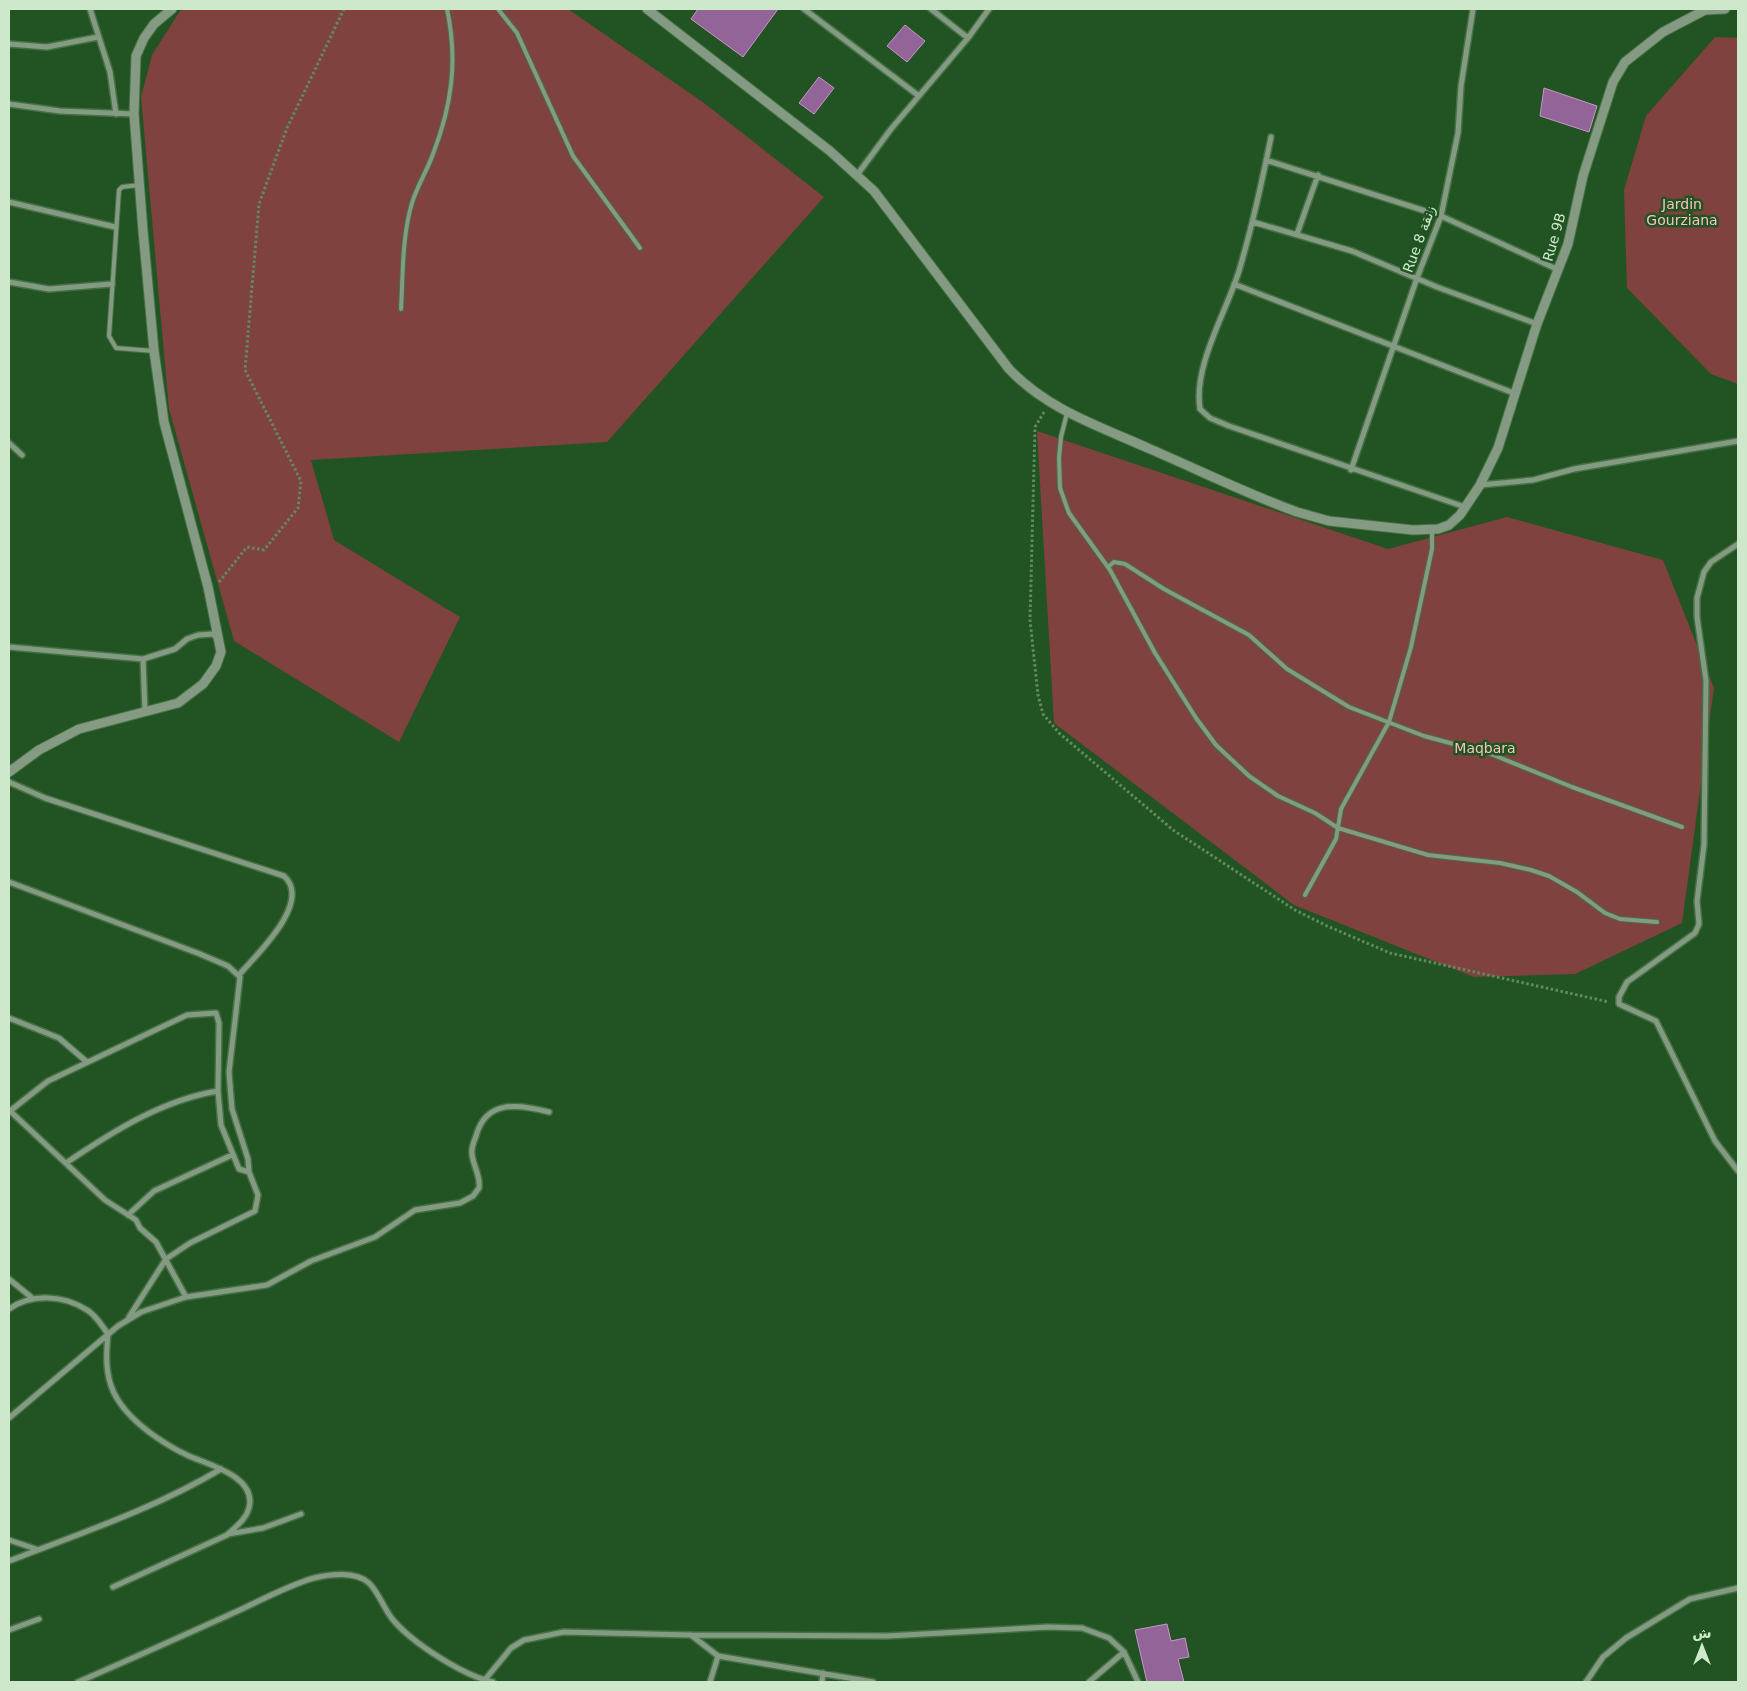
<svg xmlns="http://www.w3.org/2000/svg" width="1747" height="1691" viewBox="0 0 1747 1691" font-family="'DejaVu Sans',Vazirmatn,sans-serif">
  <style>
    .green { fill: #7f423f }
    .building { fill: #926497; stroke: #c795cc }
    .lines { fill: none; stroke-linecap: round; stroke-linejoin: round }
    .service-casing { stroke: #447144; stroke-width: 6 }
    .minor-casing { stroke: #447144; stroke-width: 8 }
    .tertiary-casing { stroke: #447144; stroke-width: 11 }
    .path { stroke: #618a61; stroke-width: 3; stroke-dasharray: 2.5 2.5; stroke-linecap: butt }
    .service { stroke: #849a82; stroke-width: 4 }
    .minor { stroke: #849a82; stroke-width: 5 }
    .tertiary { stroke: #849a82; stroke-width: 9 }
    .labels { text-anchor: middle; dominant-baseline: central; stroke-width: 5; stroke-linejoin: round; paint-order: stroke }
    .park-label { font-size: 14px; fill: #f8c3bf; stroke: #225322 }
    .street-label { font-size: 14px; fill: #cde8cb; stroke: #225322 }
  </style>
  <rect width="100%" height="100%" fill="#225322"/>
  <path class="green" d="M187,9h381l136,94 120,94 -217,245 -296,18 23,80 126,77 -61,125 -165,-101 -65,-232 -28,-312 11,-42 28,-44z
    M1715,37l23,1v346l-27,-10 -84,-86 -3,-98 22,-74z
    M1037,431l351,118 119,-32 156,43 51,128 -32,235 -107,51 -101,3 -180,-72 -240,-182z"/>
  <path class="building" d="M698,9h80l-35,48 -52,-38z
    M905,25l20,16 -18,21 -20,-16z
    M819,77l15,11 -20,26 -15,-11z
    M1544,88l53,18 -8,26 -49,-16z
    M1167,1624l4,17 14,-3 4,19 -11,2 6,23h-37l-12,-52z"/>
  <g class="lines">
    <g class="service-casing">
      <path id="service" d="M498,9l19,24 56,123 67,92
        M139,185l-17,2 -3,3 -10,146 7,12 38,3
        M401,309c2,-34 1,-73 11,-106 5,-17 15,-32 21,-49 19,-49 25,-94 14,-145
        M1067,413l-6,24 -2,21 1,30 9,25 41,57 45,83 41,65 20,27 33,31 29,20 37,17 23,15 90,27 72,8 31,7 18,6 28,16 28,21 15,6 37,3
        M1108,567l6,-5 11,2 39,25 85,46 38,34 62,38 75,29 67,18 81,33 110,40
        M1305,895l31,-56 5,-30 48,-87 22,-75 21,-98v-19"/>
    </g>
    <g class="minor-casing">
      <path id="minor" d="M90,9l20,63 6,42
        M804,9l115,87
        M931,9l37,29
        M9,44l38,3 51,-10
        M9,104l51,7 74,3
        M1271,137c-9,45 -19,90 -32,134 -13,42 -46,95 -39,138l10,9 19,8 236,81
        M1266,160l175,56 118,54
        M857,175l34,-46 77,-91 21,-29
        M9,202l106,25
        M1253,222l99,29 85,36 100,37
        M1297,234l21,-59
        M9,282l40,7 63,-5
        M1234,284l282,110
        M9,443l13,12
        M1351,470l66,-192 24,-62 17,-83 3,-47 12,-77
        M1480,485l53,-5 41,-11 164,-28
        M1738,544l-27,18 -7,10 -7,26v19l9,64 -2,164 -7,56 2,23 -4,9 -68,49 -8,15v7l37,17 59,120 23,30
        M9,647l134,12 32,-10 12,-10 11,-4 15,-1 3,3
        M143,659l2,53
        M9,782l36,16 239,78c29,26 -28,79 -45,99
        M9,882l191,72 28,12 12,11 -11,95 3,37 16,50 1,13 9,23 -3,16 -65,32 -24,16 -37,58
        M9,1018l50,20 28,24
        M9,1110l96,90 31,20 4,8 16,14 30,55
        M10,1111l38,-30 139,-66 29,-2 3,10 -1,68 3,34 18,44 10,3
        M66,1163c46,-31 96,-63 152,-72
        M128,1215l26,-24 78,-36
        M9,1279l22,18
        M9,1309c23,-16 55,-14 78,1 9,5 15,16 21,24 -2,20 -3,40 6,59 9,18 26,33 42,44 10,7 22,14 33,19 21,9 68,21 60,52 -3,12 -14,19 -22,27l-114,52
        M9,1418l109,-92 23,-14 45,-15 81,-12 44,-24 64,-24 40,-27 45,-7 13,-7 6,-8c2,-12 -6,-22 -7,-34 -1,-5 2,-13 4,-18 10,-37 43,-32 73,-24
        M228,1534l35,-6 38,-14
        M9,1540l27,9
        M9,1561c72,-28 145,-52 212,-92
        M9,1630l30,-11
        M691,1635l27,21 155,26
        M78,1682c51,-22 102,-45 153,-68 27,-12 55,-28 83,-36 16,-4 42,-7 55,5 11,11 15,27 25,38 20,23 70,55 99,61
        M483,1682l28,-34 13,-8 40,-8 127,3 196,1 161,-9 34,1 27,10 15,14 14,30
        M710,1682l8,-26
        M822,1682l1,-9
        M1089,1682l35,-30
        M1586,1682l17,-25 23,-19 64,-39 48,-11"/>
    </g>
    <g class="tertiary-casing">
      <path id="tertiary" d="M647,9l183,142 44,40 135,178c39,41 90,57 141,80 49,21 97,45 147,63l32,9 84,9 25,-1 11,-4 11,-10 20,-30 18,-37 39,-124 31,-80 15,-68 30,-94 12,-20 38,-30 42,-22 20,-1
        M9,772l30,-22 40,-21 99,-26 25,-19 13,-18 5,-14 -13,-65 -44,-165 -10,-71 -11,-120 -9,-117 2,-58 8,-18 10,-14 18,-15"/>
    </g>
    <path class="path" d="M1044,412l-9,15 -5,193 8,75 5,19 16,19 114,97 122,80 32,16 63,27 219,49
      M219,582l28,-35 17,3 34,-42 3,-27 -56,-111 14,-166 28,-76 57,-119"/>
    <use href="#service" class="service"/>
    <use href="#minor" class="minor"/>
    <use href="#tertiary" class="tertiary"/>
  </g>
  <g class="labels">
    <g class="park-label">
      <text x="1682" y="204">Jardin<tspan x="1682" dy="16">Gourziana</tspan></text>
      <text x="1485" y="748">Maqbara</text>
    </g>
    <g class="street-label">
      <text transform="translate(1554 237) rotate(-74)">Rue 9B</text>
      <text transform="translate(1419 239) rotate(-70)">Rue 8 زنقة</text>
    </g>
  </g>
  <rect width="1747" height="1691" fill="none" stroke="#cde8cb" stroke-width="20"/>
  <g transform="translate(1702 1646)" stroke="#225322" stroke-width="4" paint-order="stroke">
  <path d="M0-4L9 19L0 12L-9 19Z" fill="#cde8cb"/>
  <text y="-8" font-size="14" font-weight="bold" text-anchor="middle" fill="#cde8cb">ش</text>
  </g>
</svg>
